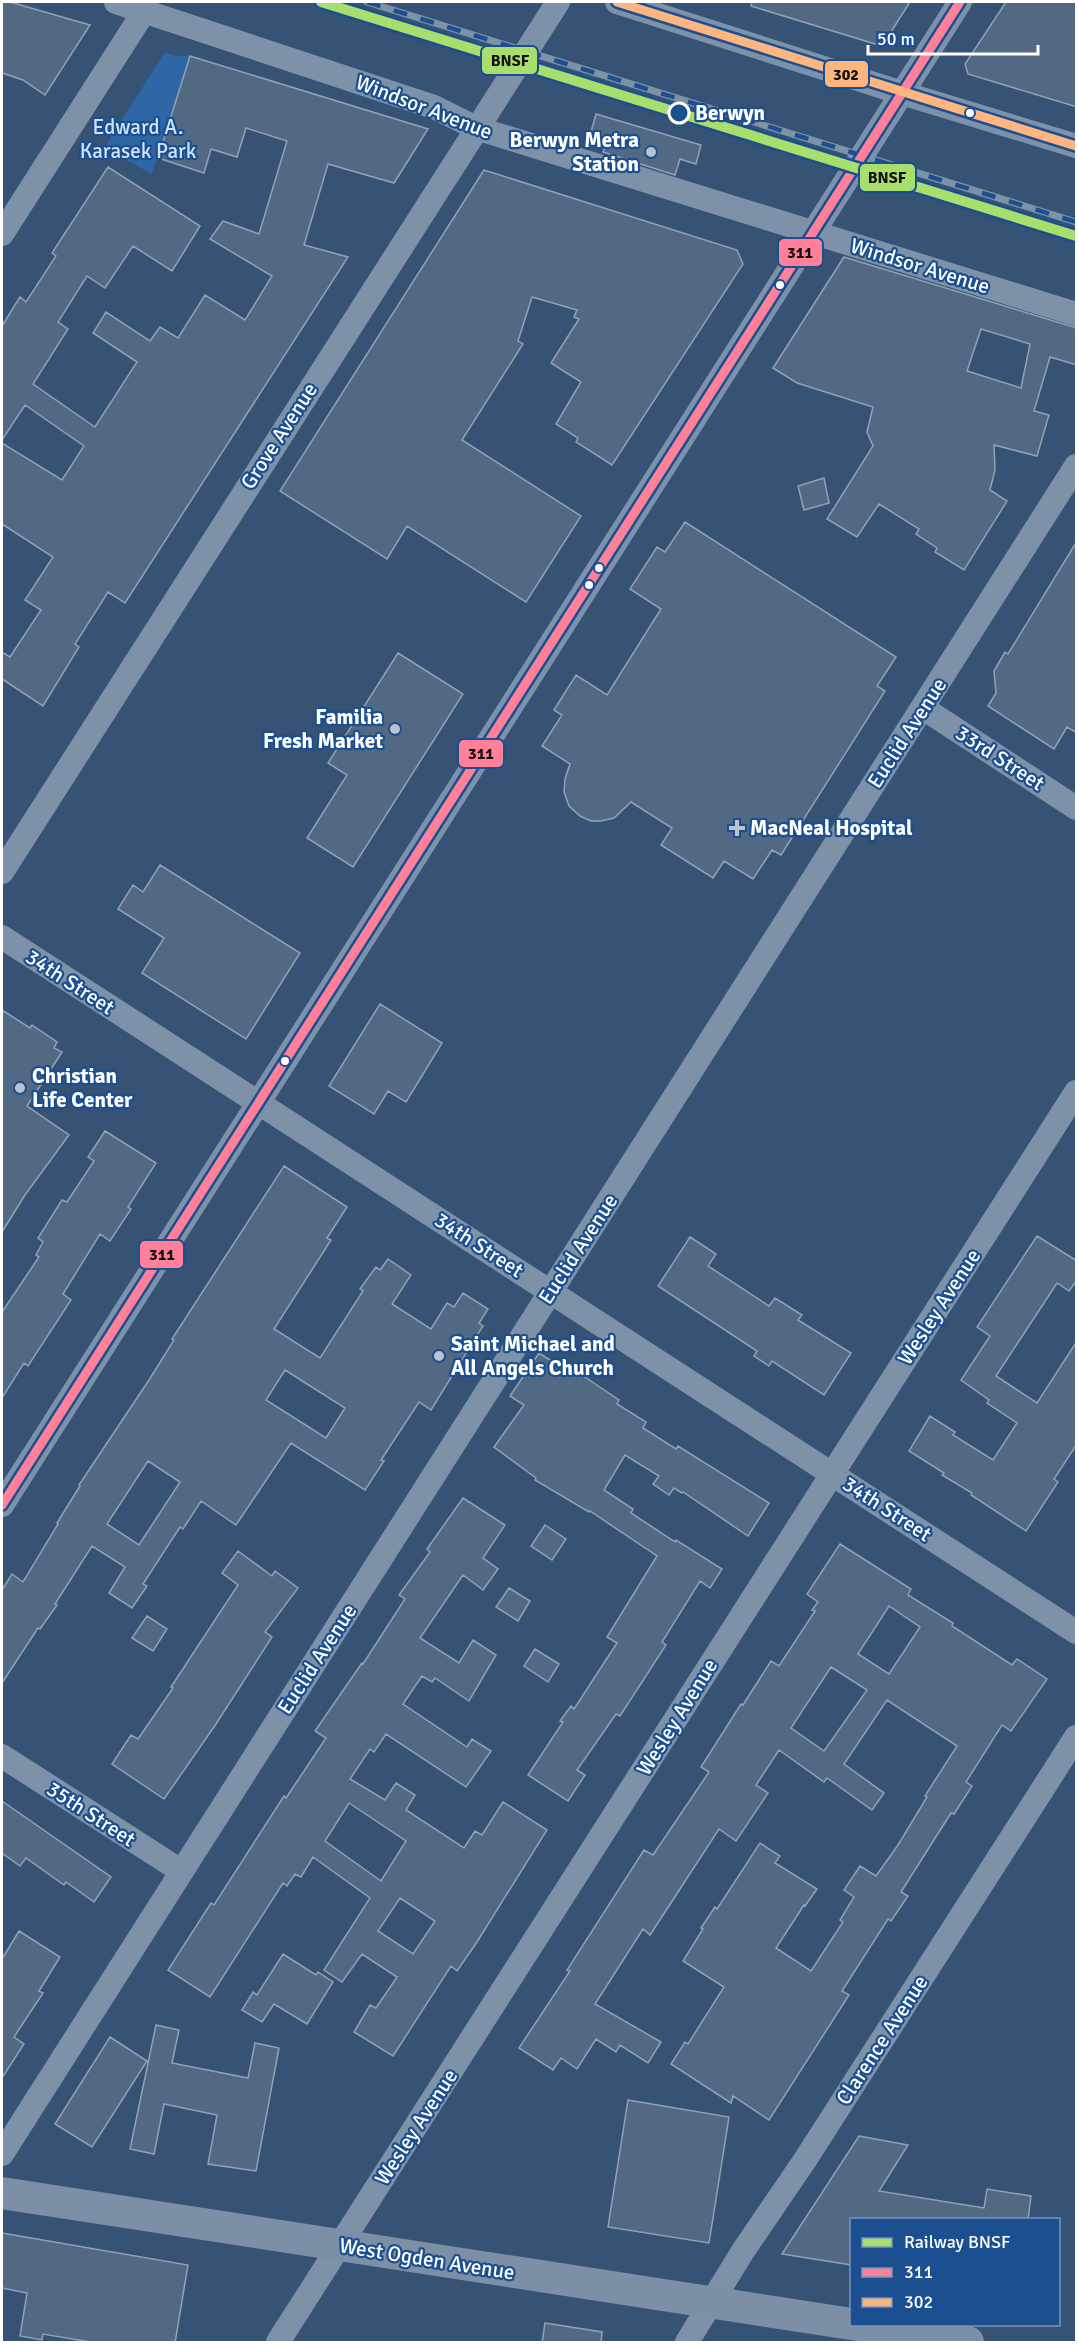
<svg xmlns="http://www.w3.org/2000/svg" width="1078" height="2344" viewBox="0 0 1078 2344" font-family="Signika,sans-serif">
  <style>
    .green { fill: #2f66a5 }
    .building { fill: #526984; stroke: #92a2b6; stroke-width: 1.5; fill-rule: evenodd }
    .lines { fill: none; stroke-linecap: round; stroke-linejoin: round }
    .minor { stroke: #7d92a8; stroke-width: 24 }
    .major { stroke: #7d8ea7; stroke-width: 32 }
    .rail-casing { stroke: #7e92a7; stroke-width: 7 }
    .rail { stroke: #1b4f8f; stroke-width: 4.5; stroke-dasharray: 14; stroke-linecap: butt }
    .bus-1-casing { stroke: #1b4f8f; stroke-width: 14 }
    .bus-2-casing { stroke: #1b4f8f; stroke-width: 14 }
    .bus-1 { stroke: #ff8098; stroke-width: 9 }
    .bus-2 { stroke: #ffb580; stroke-width: 9 }
    .rail-1-casing { stroke: #1b4f8f; stroke-width: 15 }
    .rail-1 { stroke: #a7de6c; stroke-width: 10 }
    .stop-dot { fill: #1b4f8f; stroke: #fff; stroke-width: 3 }
    .bus-dot { fill: #fff; stroke: #1b4f8f; stroke-width: 2 }
    .poi-dot { fill: #b9c2ce; stroke: #1b4f8f; stroke-width: 2 }
    .labels { text-anchor: middle; dominant-baseline: central; stroke-width: 4.5; stroke-linejoin: round; paint-order: stroke }
    .street-label { font-size: 21px; fill: #fff; stroke: #1b4f8f }
    .stop-label { font-size: 21px; font-weight: bold; fill: #fff; stroke: #1b4f8f; text-anchor: start }
    .park-label { font-size: 21px; fill: #cfe3fa; stroke: #1b4f8f }
    .poi-label { font-size: 21px; font-weight: bold; fill: #fff; stroke: #1b4f8f; text-anchor: start }
    .line-badge { stroke: #1b4f8f; stroke-width: 2 }
    .pale-badge-label { font-size: 16px; text-anchor: middle; font-weight: bold; fill: #111 }
  </style>
  <rect width="100%" height="100%" fill="#365274"/>
  <path class="green" d="M165,52l10,4h15l-38,118 -48,-26z"/>
  <path class="building" d="M2,2h8l80,23 -45,70 -22,-15 -21,-7z
    M752,2h158l-28,44 -131,-40z
    M1006,2h71v105l-109,-33 -3,-10z
    M190,56l238,73 -34,54 -66,-19 -24,81 44,12 -223,346 -17,-11 -33,52 4,3 -36,59 -41,-27v-27l8,5 31,-47 -16,-10 28,-43 -51,-33v-81l60,37 22,-34 -59,-41 -23,35v-114l18,-29 6,5 30,-46 -4,-3 56,-86 92,59 -28,45 -39,-25 -28,42 -18,-12 -29,46 10,7 -35,55 62,43 42,-65 -44,-29 13,-21 44,29 10,-14 18,11 27,-43 40,25 27,-44 -62,-37 13,-18 36,13 28,-93 -41,-13 -9,29 -26,-8 -7,24 -46,-15z
    M596,114l105,31 -5,19 -16,-5 -5,16 -72,-23 5,-15 -17,-5z
    M484,170l253,80 6,14 -131,201 -36,-23 2,-4 -22,-14 25,-42 -30,-19 28,-44 -5,-2 3,-7 -45,-13 -14,44 5,3 -61,96 119,76 -55,86 -119,-76 -20,33 -107,-68z
    M844,257l233,71v37l-27,-8 -16,54 15,4 -12,41 -43,-11 1,25 -5,20 17,11 -43,69 -29,-18 2,-4 -21,-14 3,-5 -40,-25 -22,33 -30,-18 46,-73 -6,-14 6,-25 -76,-24 -24,-15zM981,329l49,15 -9,44 -54,-17z
    M824,478l5,25 -25,7 -6,-24z
    M685,522l211,135 -19,29 8,5 -104,164 -9,-5 -19,29 -29,-18 -11,17 -52,-33 11,-17 -41,-26 -17,16 -13,3h-10l-11,-5 -11,-10 -5,-14 1,-13 5,-15 -28,-18 20,-31 -8,-5 22,-35 31,20 54,-86 -31,-20 27,-42 8,5z
    M1077,541v192l-10,-6 -13,22 -66,-43 8,-13 -2,-22 11,-19 3,2z
    M398,653l65,41 -110,173 -46,-29 40,-63 -19,-12z
    M160,865l140,88 -54,86 -104,-66 22,-35 -46,-29 15,-24 10,7z
    M380,1004l62,39 -36,59 -18,-11 -14,23 -45,-28z
    M2,1010l28,18 2,-3 25,17 -3,6 8,4 -35,54 42,29 -44,60 -23,37z
    M105,1131l51,32 -28,44 3,2 -21,32 -10,-7 -37,60 8,6 -43,66 -4,-3 -22,35v-86l37,-55 -3,-2 7,-13 -5,-4 24,-38 5,2 27,-41 -6,-4z
    M284,1166l63,41 -20,31 4,2 -57,89 46,29 43,-67 -3,-2 16,-22 4,3 8,-11 23,16 -19,29 39,25 16,-26 7,4 9,-14 25,16 -9,14 4,3 -52,84 -12,-8 -38,58 3,1 -19,29 -74,-47 -55,82 -35,-24 -18,28 -3,-2 -37,57 4,2 -15,22 -23,-15 16,-26 -33,-21 -37,58 2,1 -17,24 -2,-1 -36,55v-93l10,-16 11,8 35,-58 -1,-1 23,-37 -1,-1 70,-105 25,-40 -2,-1zM285,1370l60,38 -19,30 -60,-38zM148,1461l32,21 -41,63 -32,-21z
    M1037,1236l40,25v19l-8,11 -12,-8 -61,93 41,27 40,-62v103l-23,35 4,3 -32,49 -55,-36 1,-2 -30,-18 2,-2 -35,-22 21,-35 25,16 -2,3 40,25 24,-37 -30,-20 2,-3 -28,-20 29,-44 -13,-9z
    M690,1237l26,17 -8,12 61,40 6,-8 27,17 -4,5 53,33 -27,42 -52,-34 -3,5 -15,-10 3,-5 -99,-65z
    M539,1353l28,18 3,-4 49,33 -2,4 29,18 -3,6 33,21 2,-3 91,57 -21,33 -65,-44 -1,1 -8,-5 -5,7 -16,-11 6,-8 -34,-21 -21,35 29,19 -2,4 44,29 1,-2 46,29 -12,19 -10,-7 -38,61 4,3 -46,71 -4,-2 -39,56 8,5 -17,26 -40,-26 35,-53 -3,-1 11,-15 3,3 43,-66 -10,-6 50,-81 -67,-45 -1,1 -54,-32 1,-2 -42,-31 30,-42 -14,-9z
    M463,1498l42,27 -22,33 15,11 -15,21 -20,-15 -43,63 39,25 14,-23 23,15 -27,46 -34,-23 -3,4 -10,-6 -19,28 64,43 5,-8 19,12 -25,36 -80,-53 -12,18 -4,-3 -20,30 35,21 11,-17 19,12 -9,15 58,38 11,-17 7,4 21,-33 44,28 -70,112 -20,29 -6,-5 -58,90 -39,-24 16,-27 6,3 21,-31 -35,-23 -20,28 -18,-12 46,-72 -57,-41 -12,20 -6,-3 -8,12 -4,-3 -73,114 -42,-27 43,-67 3,2 70,-109 2,2 40,-60 -11,-7 47,-68 1,1 42,-65 -6,-4 31,-43 -3,-3zM349,1803l57,38 -25,40 -56,-40zM400,1898l35,23 -22,33 -35,-23z
    M545,1525l21,14 -14,21 -21,-14z
    M840,1544l71,45 -3,6 45,28 -1,3 60,39 5,-6 30,20 -36,52 -9,-6 -36,57 6,4 -18,28 -3,-1 -50,79 7,4 -17,25 -3,-2 -46,72 7,4 -80,125 -36,-24 -2,7 -60,-39 14,-22 3,2 36,-57 -41,-26 20,-32 -2,-1 14,-21 2,2 43,-66 20,13 -5,7 42,26 -12,17 -1,-1 -28,43 35,23 32,-49 -3,-2 14,-23 -10,-7 16,-24 16,10 22,-31 29,-48 -2,-1 32,-50 -70,-46 -43,64 40,29 -12,17 -45,-32 -3,4 -45,-32 -23,35 12,8 -32,48 -17,-12 -69,106 -7,-6 -48,75 66,38 -13,21 -28,-18 -4,7 -20,-13 -19,30 -16,-11 -8,12 -34,-22 51,-77 -3,-1 77,-120 9,5 56,-83 -8,-5 40,-63 2,1 28,-44 8,5 36,-55 -3,-1 6,-8 -11,-8zM889,1606l31,21 -31,47 -31,-20zM831,1667l36,23 -43,61 -33,-23z
    M238,1551l34,25 3,-5 23,17 -33,44 7,5 -56,87 -52,75 -52,-35 19,-29 7,4 35,-51 -2,-1 67,-102 -16,-12z
    M509,1588l21,13 -12,20 -22,-14z
    M147,1616l20,13 -14,22 -21,-13z
    M535,1649l24,15 -11,18 -24,-16z
    M2,1801l109,76 -17,25 -28,-20 -2,3 -38,-27 -6,8 -18,-13z
    M19,1931l41,26 -21,34 4,2 -29,44 10,7 -22,34v-119z
    M283,1954l33,21 2,-3 15,10 -26,42 -33,-20 -12,18 -20,-12 11,-18 4,3z
    M156,2025l23,5 -7,33 76,15 7,-35 24,5 -23,123 -48,-7 9,-49 -53,-11 -10,50 -24,-5z
    M110,2037l37,24 -55,86 -37,-23z
    M628,2100l101,17 -20,126 -101,-16z
    M859,2136l49,9 -29,46 105,17 3,-19 44,7 -3,24h-176v45l-70,-11z
    M2,2233l186,32 -13,78h-79l-53,-9 -1,6 -22,-4 7,-43 -25,-5z
    M545,2323l57,9 -1,11h-59z"/>
  <g class="lines">
    <path class="minor" d="M116,2l318,105 42,21 600,186
      M617,2l285,91 174,53
      M2,234l143,-224
      M923,708l153,100
      M2,872l556,-870
      M2,937l1074,695
      M2,1505l958,-1503
      M2,1756l179,115
      M2,2154l1074,-1688
      M278,2342l798,-1250
      M687,2342l56,-91 62,-91 271,-423"/>
    <path class="major" d="M2,2193l966,149"/>
    <g class="rail-casing">
      <path id="rail" d="M367,2l709,220"/>
    </g>
    <use href="#rail" class="rail"/>
    <g class="bus-1-casing">
      <path id="bus-1" d="M2,1505l958,-1503"/>
    </g>
    <g class="bus-2-casing">
      <path id="bus-2" d="M617,2l459,144"/>
    </g>
    <use href="#bus-1" class="bus-1"/>
    <use href="#bus-2" class="bus-2"/>
    <g class="rail-1-casing">
      <path id="rail-1" d="M321,2l755,234"/>
    </g>
    <use href="#rail-1" class="rail-1"/>
  </g>
  <circle class="stop-dot" cx="679" cy="113" r="10"/>
  <g class="bus-dot">
    <circle cx="970" cy="113" r="5"/>
    <circle cx="780" cy="285" r="5"/>
    <circle cx="599" cy="568" r="5"/>
    <circle cx="589" cy="585" r="5"/>
    <circle cx="285" cy="1061" r="5"/>
  </g>
  <g class="poi-dot">
    <circle cx="651" cy="152" r="6"/>
    <circle cx="395" cy="729" r="6"/>
    <path d="M734 819h6v6h6v6h-6v6h-6v-6h-6v-6h6z"/>
    <circle cx="20" cy="1088" r="6"/>
    <circle cx="439" cy="1356" r="6"/>
  </g>
  <g class="labels">
    <g class="street-label">
      <text transform="translate(424 107) rotate(21)">Windsor Avenue</text>
      <text transform="translate(920 266) rotate(17)">Windsor Avenue</text>
      <text transform="translate(279 436) rotate(-57)">Grove Avenue</text>
      <text transform="translate(907 733) rotate(-57)">Euclid Avenue</text>
      <text transform="translate(1000 758) rotate(33)">33rd Street</text>
      <text transform="translate(70 982) rotate(33)">34th Street</text>
      <text transform="translate(479 1245) rotate(33)">34th Street</text>
      <text transform="translate(578 1249) rotate(-57)">Euclid Avenue</text>
      <text transform="translate(939 1307) rotate(-57)">Wesley Avenue</text>
      <text transform="translate(887 1509) rotate(33)">34th Street</text>
      <text transform="translate(317 1659) rotate(-57)">Euclid Avenue</text>
      <text transform="translate(677 1717) rotate(-58)">Wesley Avenue</text>
      <text transform="translate(91 1814) rotate(33)">35th Street</text>
      <text transform="translate(882 2040) rotate(-57)">Clarence Avenue</text>
      <text transform="translate(416 2127) rotate(-57)">Wesley Avenue</text>
      <text transform="translate(427 2259) rotate(9)">West Ogden Avenue</text>
    </g>
    <g class="stop-label">
      <text x="695" y="113">Berwyn</text>
    </g>
    <g class="park-label">
      <text x="138" y="127">Edward A.<tspan x="138" dy="24">Karasek Park</tspan></text>
    </g>
    <g class="poi-label">
      <text x="639" y="140" text-anchor="end">Berwyn Metra<tspan x="639" dy="24">Station</tspan></text>
      <text x="383" y="717" text-anchor="end">Familia<tspan x="383" dy="24">Fresh Market</tspan></text>
      <text x="750" y="828">MacNeal Hospital</text>
      <text x="32" y="1076">Christian<tspan x="32" dy="24">Life Center</tspan></text>
      <text x="451" y="1344">Saint Michael and<tspan x="451" dy="24">All Angels Church</tspan></text>
    </g>
  </g>
  <g class="line-badge">
    <rect x="481" y="46" width="57" height="29" rx="6" fill="#a7de6c"/>
    <rect x="824" y="60" width="45" height="28" rx="6" fill="#ffb580"/>
    <rect x="859" y="163" width="57" height="29" rx="6" fill="#a7de6c"/>
    <rect x="778" y="238" width="45" height="29" rx="6" fill="#ff8098"/>
    <rect x="458" y="739" width="46" height="29" rx="6" fill="#ff8098"/>
    <rect x="139" y="1240" width="45" height="29" rx="6" fill="#ff8098"/>
  </g>
  <g class="pale-badge-label">
    <text x="510" y="66">BNSF</text>
    <text x="846" y="80">302</text>
    <text x="887" y="183">BNSF</text>
    <text x="800" y="258">311</text>
    <text x="481" y="759">311</text>
    <text x="162" y="1260">311</text>
  </g>
  <rect width="1078" height="2344" fill="none" stroke="#ffffff" stroke-width="6"/>
  <rect x="850" y="2218" width="210" height="108" fill="#1b4f8f" stroke="#7695bc" stroke-width="1.5"/>
  <rect x="862" y="2238" width="30" height="9" fill="#a7de6c" stroke="#7695bc" stroke-width="1.5"/>
  <text x="904" y="2248" font-size="18" fill="#ffffff">Railway BNSF</text>
  <rect x="862" y="2268" width="30" height="9" fill="#ff8098" stroke="#7695bc" stroke-width="1.5"/>
  <text x="904" y="2278" font-size="18" fill="#ffffff">311</text>
  <rect x="862" y="2298" width="30" height="9" fill="#ffb580" stroke="#7695bc" stroke-width="1.5"/>
  <text x="904" y="2308" font-size="18" fill="#ffffff">302</text>
  <path d="M868 45v9h170v-9" fill="none" stroke="#ffffff" stroke-width="3"/>
  <text x="877" y="45" font-size="18" fill="#ffffff" stroke="#1b4f8f" stroke-width="4.5" paint-order="stroke">50 m</text>
</svg>
